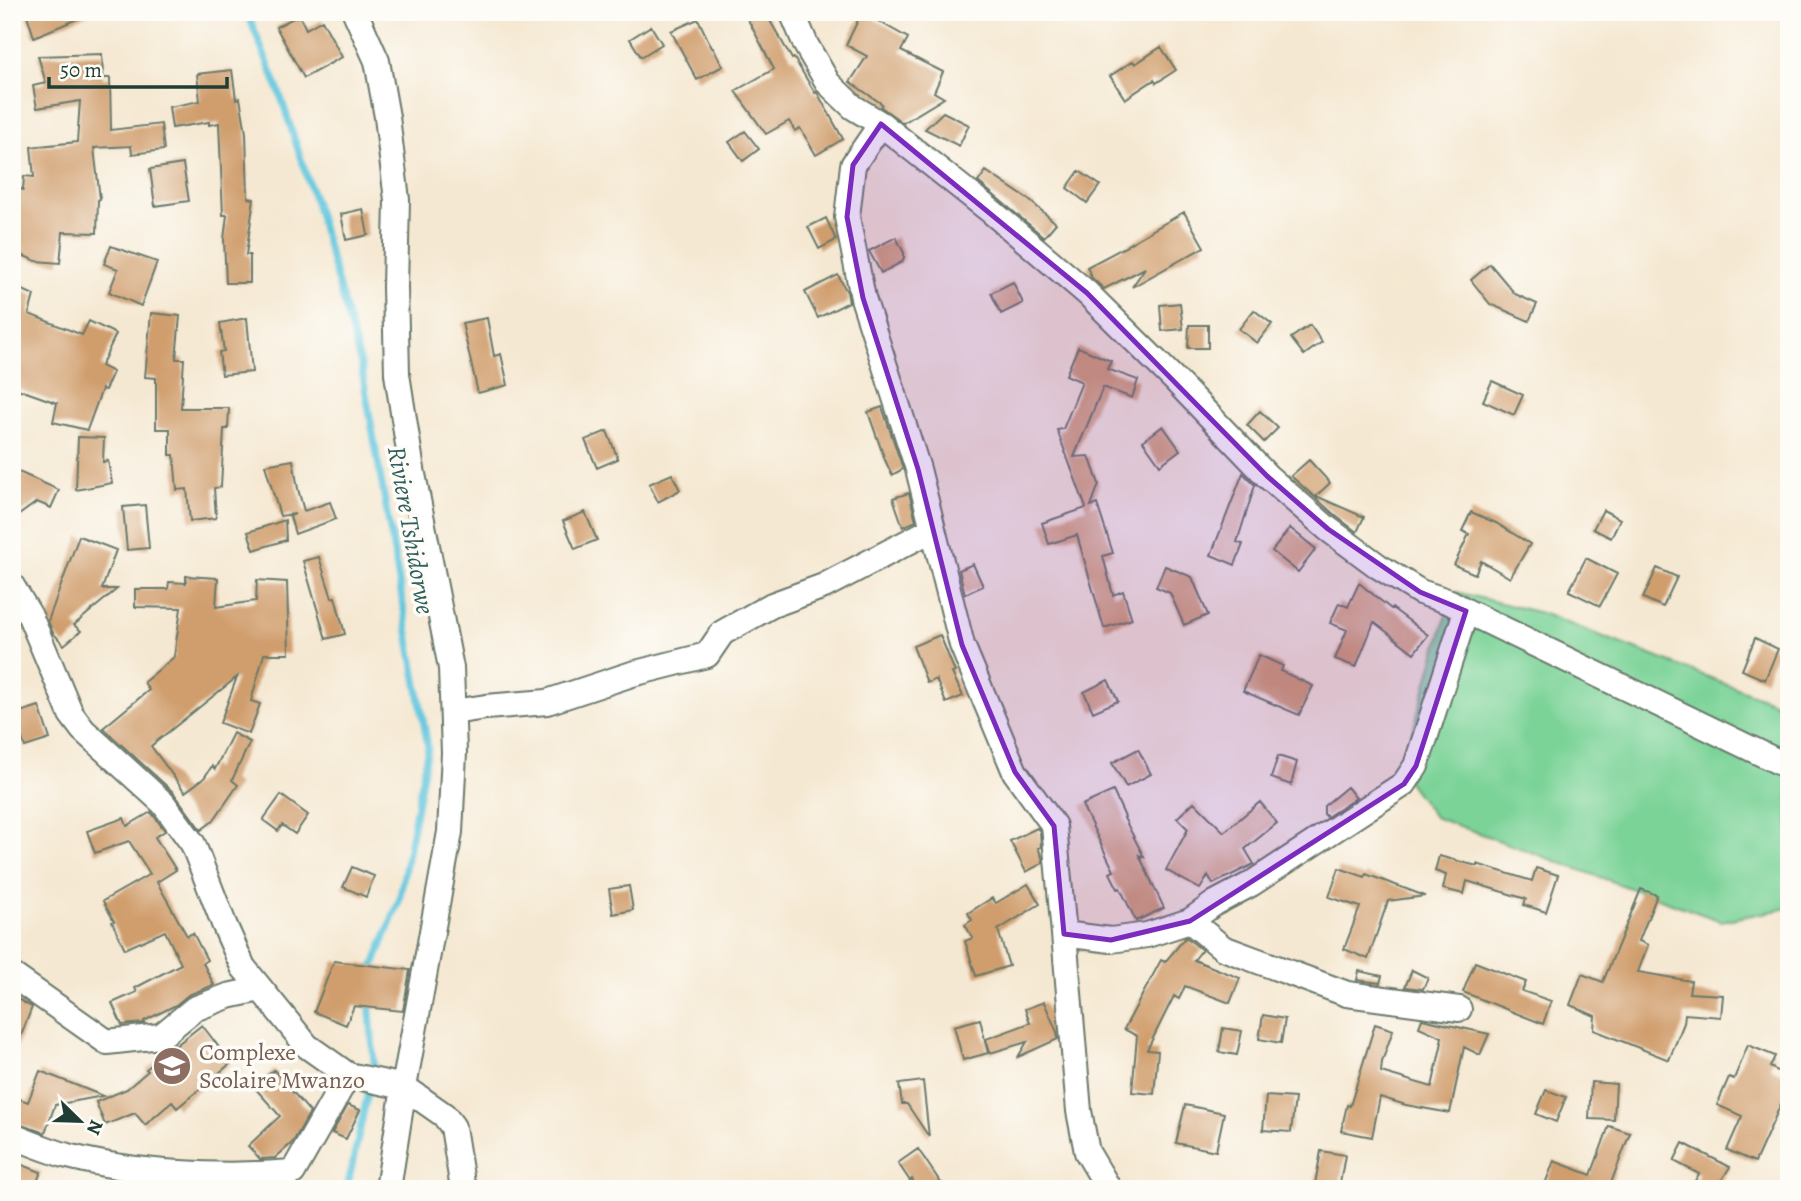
<svg xmlns="http://www.w3.org/2000/svg" width="1801" height="1201" viewBox="0 0 1801 1201" font-family="Alegreya,serif">
  <style>
    .green { fill: #7bd398; stroke: #4d8866; stroke-width: 2 }
    .lines { fill: none; stroke-linecap: round; stroke-linejoin: round }
    .stream { stroke: #60c6dd; stroke-width: 7 }
    .building { fill: #d09e6d }
    .minor-casing { stroke: #6a796b; stroke-width: 28 }
    .minor { stroke: #fff; stroke-width: 24 }
    .marked { fill: #7b2cbf; fill-opacity: 0.2; stroke: #7b2cbf; stroke-width: 5; stroke-linejoin: round }
    .labels { text-anchor: middle; dominant-baseline: central; stroke-width: 7; stroke-linejoin: round; paint-order: stroke }
    .education-label { font-size: 24px; fill: #785e54; stroke: #fdfcf7; text-anchor: start }
    .water-label { font-size: 26px; font-style: italic; fill: #2f5f5e; stroke: #fdfcf7 }
  </style>
  <rect width="100%" height="100%" fill="#fdfcf7"/>
  <filter id="ink" filterUnits="userSpaceOnUse"><feTurbulence type="fractalNoise" baseFrequency=".0143" numOctaves="2"/><feDisplacementMap in="SourceGraphic" scale="14" xChannelSelector="R" yChannelSelector="G"/><feConvolveMatrix kernelMatrix="1 2 1 2 8 2 1 2 1" color-interpolation-filters="sRGB"/></filter>
  <filter id="wash" filterUnits="userSpaceOnUse"><feTurbulence type="fractalNoise" baseFrequency=".00686" numOctaves="4" result="noise"/><feDisplacementMap in="SourceGraphic" scale="28" xChannelSelector="R" yChannelSelector="G"/><feGaussianBlur stdDeviation="1.57" result="paint"/><feColorMatrix in="noise" values="0 0 0 0 0 0 0 0 0 0 0 0 0 0 0 0 0 1.4 0 .05"/><feComposite in="paint" operator="in"/></filter>
  <g filter="url(#wash)">
    <rect width="100%" height="100%" fill="#f5e8d2"/>
    <path class="green" d="M1456,592l85,21 248,95v200l-68,13 -287,-104 -33,-45 49,-170z"/>
    <g class="lines">
      <path class="stream" d="M247,12l32,79 37,114 45,160 67,382 -29,154 -28,72
        M369,999l5,64
        M347,1189l21,-97"/>
    </g>
    <g id="blocks">
      <path class="building" d="M26,12h66v1l-58,24z
        M744,12h21l27,47 2,-1 21,35 1,-1 2,2 25,45 -27,16 -16,-27 -5,3 -6,-10 -23,13 -31,-43 39,-22z
        M862,12l46,26 -7,13 42,21 -9,20 10,6 -41,25 -22,-16 1,-3 -32,-22 17,-26 -21,-11z
        M299,15l7,14 16,-9 20,37 -38,21 -28,-51z
        M698,19l14,29h1l10,18 -26,14 -26,-49z
        M651,26l11,18 -21,13 -11,-18z
        M1161,47l15,23 -20,13 -2,-3 -29,19 -15,-23 23,-15 2,3z
        M102,54l1,24h7l1,52 50,-6 3,26 -32,4 -1,-8 -37,2 6,51 -2,1 -1,33 -34,-1 -3,31 -24,-2 -24,-10v-66l11,5 1,-14 10,1 -3,-30 46,-5 3,-41 -43,7 -4,-22 13,-3 -8,-27z
        M232,70l4,29 4,-1 6,35 2,65 6,1 -8,56h4v28h-24l-2,-44 3,-24h-4l-4,-92 -10,2v-3l-37,6 -3,-21 31,-6 -3,-27z
        M943,112l26,13 -10,21 -34,-17z
        M745,131l14,18 -16,12 -14,-19z
        M183,164l6,37 -34,5 -5,-37z
        M986,171l43,29 27,23 -12,14 -66,-55z
        M1079,171l21,14 -13,18 -20,-15z
        M363,209l5,26 -22,5 -5,-26z
        M1184,212l20,35 -72,40 13,-19 -41,21 -12,-11 -5,-11 40,-21v-1z
        M826,218l10,22 -17,9 -11,-22z
        M896,237l8,16v4l-2,5 -21,11 -12,-22z
        M111,246l46,16 -16,44 -32,-14 9,-23 -14,-5z
        M1490,264l25,30 22,10 -8,17 -39,-17 -19,-24z
        M838,275l9,17 2,10 -31,16 -13,-26z
        M1013,282l10,21 -22,11 -10,-21z
        M12,285l22,10 -5,19 53,21 7,-14 27,13 -15,32 12,6 -8,18 -3,-1 -15,41 -34,-8 4,-19 -45,-16z
        M1180,303l3,26 -21,2 -2,-26z
        M1254,310l18,14 -15,19 -18,-14z
        M151,313l29,3 -4,43h8l-3,49h48l-1,21h-4l-3,58 -7,1 2,30 -26,3 -3,-32 -10,1 -3,-35h-4v-26h-14v-51l-11,-1z
        M247,318l5,54 -30,3 -3,-23 5,-1 -4,-28z
        M487,318l7,38 7,-2 7,31 -30,8 -16,-70z
        M1189,325h19v23h-20z
        M1310,325l12,17 -18,13 -13,-17z
        M1078,347l33,14 -4,8 31,11 -6,18 -29,-11 -29,70 15,-1 10,28 -8,22 6,-2 16,49 -10,3 10,39 10,-4 9,28 -28,9 -27,-93 -28,9 -7,-21 44,-15 -29,-78 6,-1 19,-47 -16,-7z
        M1492,381l31,14 -9,20 -31,-14z
        M882,407l21,62 -11,6 -7,-15 -17,-48z
        M1260,411l18,17 -14,14 -17,-17z
        M1163,426l17,24 -20,15 -17,-24z
        M607,431l11,28 -21,9 -12,-28z
        M78,437l26,1 -1,24 5,-1 4,22 -36,7z
        M293,460l5,29 6,22 26,-9 6,17 -41,15 -5,-18 5,-2 -15,2 -15,-51z
        M1309,460l21,23 -14,13 48,21 -7,15 -20,-15 -46,-41z
        M12,469l47,21 -8,18 -14,-6 -25,18z
        M1243,473l12,12 -18,57 6,2 -8,21 -24,-10z
        M672,474l8,16 -22,12 -9,-18z
        M909,493l7,28 -13,6 -10,-29z
        M145,505l4,43 -22,2 -4,-43z
        M1603,510l17,9 -9,19 -18,-9z
        M585,512l12,28 -22,9 -12,-28z
        M1471,512l25,11 34,21 -20,34 -29,-17 -6,13 -21,-9 15,-31 -7,-3z
        M285,520l1,20 -32,10 -6,-18z
        M1290,528l26,21 -18,23 -26,-21z
        M79,536l37,14 -14,39h15l-43,36 7,6 -17,14 -11,-12 -5,-12z
        M319,557l13,41 3,-1 10,37 -19,5 -23,-78z
        M1586,558l31,16 -17,32 -31,-15z
        M973,564l10,22 -18,8 -6,-24z
        M1165,566l27,11 16,38 -24,10 -14,-32 -14,-6z
        M1657,568l20,9 -14,30 -20,-9z
        M186,576l32,2 -2,29 40,-6 1,-21 30,2 2,72h-25l-13,47 9,3 -11,30 -29,-11 17,-46 -86,69 34,46 19,-14 8,-12 3,3 18,-36 17,9 -18,38 6,5 -25,36 -12,9 -28,-38 -70,-64 46,-38 -5,-8 30,-25 7,-49 -46,-1v-18h33l1,-7 17,1z
        M1359,583l32,26 1,-1 36,27 -14,18 -40,-31 -18,45 -21,-8 12,-29 -17,-7 9,-20 9,4z
        M940,635l15,37 -3,1 11,23 -17,7 -10,-24 -9,4 -14,-37z
        M1755,638l23,11 -13,31 -23,-10z
        M1259,655l24,11 -2,5 32,15 -14,29 -56,-24z
        M1108,680l10,21 -25,11 -9,-20z
        M39,706l11,33 -25,8 -11,-33z
        M1138,749l13,25 -25,13 -14,-24z
        M1278,756l19,6 -6,23 -20,-7z
        M1347,787l9,11 -29,19 -3,-3v-8z
        M1113,791l12,26 -1,1 20,39 -5,-2 25,53 -28,13 -16,-33 -2,1 -8,-16 4,-2 -32,-66z
        M281,795l27,20 -13,19 -13,-9 -4,6 -15,-11z
        M1194,802l30,30 36,-30 17,21 -32,26 9,15 -41,20 -5,-8 -8,13 -34,-19 22,-41 -11,-11z
        M151,812l14,19 -10,6 21,33 -19,12 30,54 6,-3 14,27 -4,3 11,22 -26,10 -12,10 -32,16 1,2 -23,2 -10,-22 25,-11 -2,-4 46,-24 -16,-33 -40,18 -13,-27 2,-1 -11,-20 47,-27 -21,-33 -34,12 -8,-22 37,-13 3,8z
        M1037,828l3,3 1,16 -3,1 4,9 1,6 -17,9 -16,-31z
        M1439,856l38,10v-2l55,17 4,-13 22,7 -12,37 -22,-7 2,-6 -59,-18 -3,13 -21,-5 3,-14 -11,-4z
        M352,867l22,9 -8,21 -23,-10z
        M1339,868l26,9 1,-3 59,22 -37,5 -20,58 -24,-10 16,-42 -31,-10z
        M1028,884l12,20 -42,26 11,36 -33,10 -11,-35 8,-3 -8,-13 7,-5 -4,-7 24,-15 4,5z
        M629,886l4,24 -20,4 -4,-25z
        M1641,889l16,6 -18,46 9,4 -10,27 53,9 -2,12 34,2 -2,22 -36,-3 -1,9 -15,37 -75,-30 1,-14 -25,-11 12,-31 21,8z
        M1185,938h2l15,12 -8,10 46,18 -10,25 -45,-17 -6,13 -5,-3 -27,54 11,1 -4,43 -22,-2 5,-56 -13,-7 37,-69 4,2z
        M334,961l76,9 -7,41 -49,-5 -8,19 -32,-13z
        M1475,962l51,20 -4,9 29,10 -8,23 -80,-32z
        M1412,970l16,8 -5,11 -18,-2z
        M1359,971l23,5 -2,7 -23,-3z
        M12,996l20,11 -18,47 -2,-1z
        M1044,1002l13,30 1,7 -40,18 9,-15 -37,11 -4,-14 44,-16 -5,-14z
        M1263,1015l22,4 -4,24 -22,-4z
        M980,1019l8,34 -25,7 -9,-34z
        M1422,1019l67,15 -9,21 -16,-8 -14,66 -44,-8 -26,-8 -8,40 -31,-6 6,-26 3,1 25,-82 18,6 -11,32 -1,10 51,15 10,-45h-1l1,-5 -23,-10z
        M202,1025l29,38 -54,45 -5,-6 -27,23 -10,-12 -30,12 -9,-23 31,-13 21,-18 -2,-2z
        M1223,1028l19,3 -5,24 -18,-3z
        M1748,1045l27,11 -5,11 19,10v9l-34,76 -28,-12 15,-34 -25,-11 12,-28 5,2z
        M274,1070l36,42 -17,30 -18,16 -15,1 -12,-13 32,-30 -26,-29z
        M40,1071l63,25 -48,9 -10,28 -33,-11 8,-23 8,3z
        M923,1081l6,56 -22,-33h-5l-3,-20z
        M1591,1082l25,2 -2,36 -25,-1z
        M1546,1090l20,7 -10,25 -20,-8z
        M1266,1096l29,2 -4,34 -28,-2z
        M348,1105l12,5 -14,29 -14,-6z
        M1185,1105l39,8 -8,38 -40,-8z
        M1609,1126l21,7 -19,50 12,4v2h-80l11,-28 37,14z
        M1683,1143l47,24 -14,22h-26l9,-15 -25,-13z
        M918,1149l27,40h-26l-7,-10 -2,2 -12,-18z
        M1321,1151l24,4 -6,34h-25z
        M20,1164l21,8 -7,17h-22v-6z"/>
    </g>
  </g>
  <g filter="url(#ink)">
    <use href="#blocks" fill-opacity="0" stroke="#6a796b" stroke-width="2"/>
    <g class="lines">
      <g class="minor-casing">
        <path id="minor" d="M355,12l22,49 10,56 10,83 -2,87 2,87 14,90 40,204 3,85 -4,79 -46,255 -16,102
          M792,12l14,33 22,38 25,24 28,17 111,88 95,81 89,88 91,95 61,53 50,37 42,26 30,10 16,9 323,156
          M881,124l-28,41 -6,52 16,81 55,171 44,176 53,127 39,54 10,108
          M12,586l18,30 41,98 12,16 80,73 30,41 31,80 19,43 64,79 41,29 56,12 40,28 9,12 10,62
          M453,712l33,-5 61,-5 85,-28 75,-19 15,-22 50,-28 52,-19 109,-57
          M1190,921l33,27 124,46 112,15
          M12,975l95,67 54,-6 33,-27 34,-13 32,-7
          M12,1136c19,7 37,15 56,20 69,18 154,22 225,16l55,-97
          M1109,1189l-22,-37 -8,-41 -15,-177 47,6 36,-5 43,-14 25,-18 36,-19 153,-100 12,-18 50,-155"/>
      </g>
      <use href="#minor" class="minor"/>
    </g>
  </g>
  <path class="marked" d="M881,124l206,169 180,183 61,53 92,63 46,19 -50,155 -12,18 -214,137 -79,19 -47,-6 -10,-108 -39,-54 -53,-127 -44,-176 -55,-171 -16,-81 6,-52z"/>
  <defs>
    <g id="school-disc" transform="scale(2.0125)"><circle r="9.5" fill="#8d6e63" stroke="#fdfcf7"/><path d="M0-5L7-2L0 1L-7-2ZM-4 1L0 2.5L4 1V4Q0 6-4 4Z" fill="#fff"/></g>
  </defs>
  <g fill-rule="evenodd">
    <use href="#school-disc" x="172" y="1066"/>
  </g>
  <g class="labels">
    <g class="education-label">
      <text x="199" y="1052">Complexe<tspan x="199" dy="28">Scolaire Mwanzo</tspan></text>
    </g>
    <g class="water-label">
      <text transform="translate(411 530) rotate(80)">Riviere Tshidorwe</text>
    </g>
  </g>
  <rect width="1801" height="1201" fill="none" stroke="#fdfcf7" stroke-width="42"/>
  <g transform="translate(80 1121) rotate(113)" stroke="#fdfcf7" stroke-width="5" paint-order="stroke">
  <path d="M0-5L12 26L0 18L-12 26Z" fill="#1f3d34"/>
  <text y="-10" font-size="19" font-weight="bold" text-anchor="middle" fill="#1f3d34">N</text>
  </g>
  <path d="M49 77v10h178v-10" fill="none" stroke="#1f3d34" stroke-width="3.5"/>
  <text x="60" y="77" font-size="21" fill="#1f3d34" stroke="#fdfcf7" stroke-width="5" paint-order="stroke">50 m</text>
</svg>
